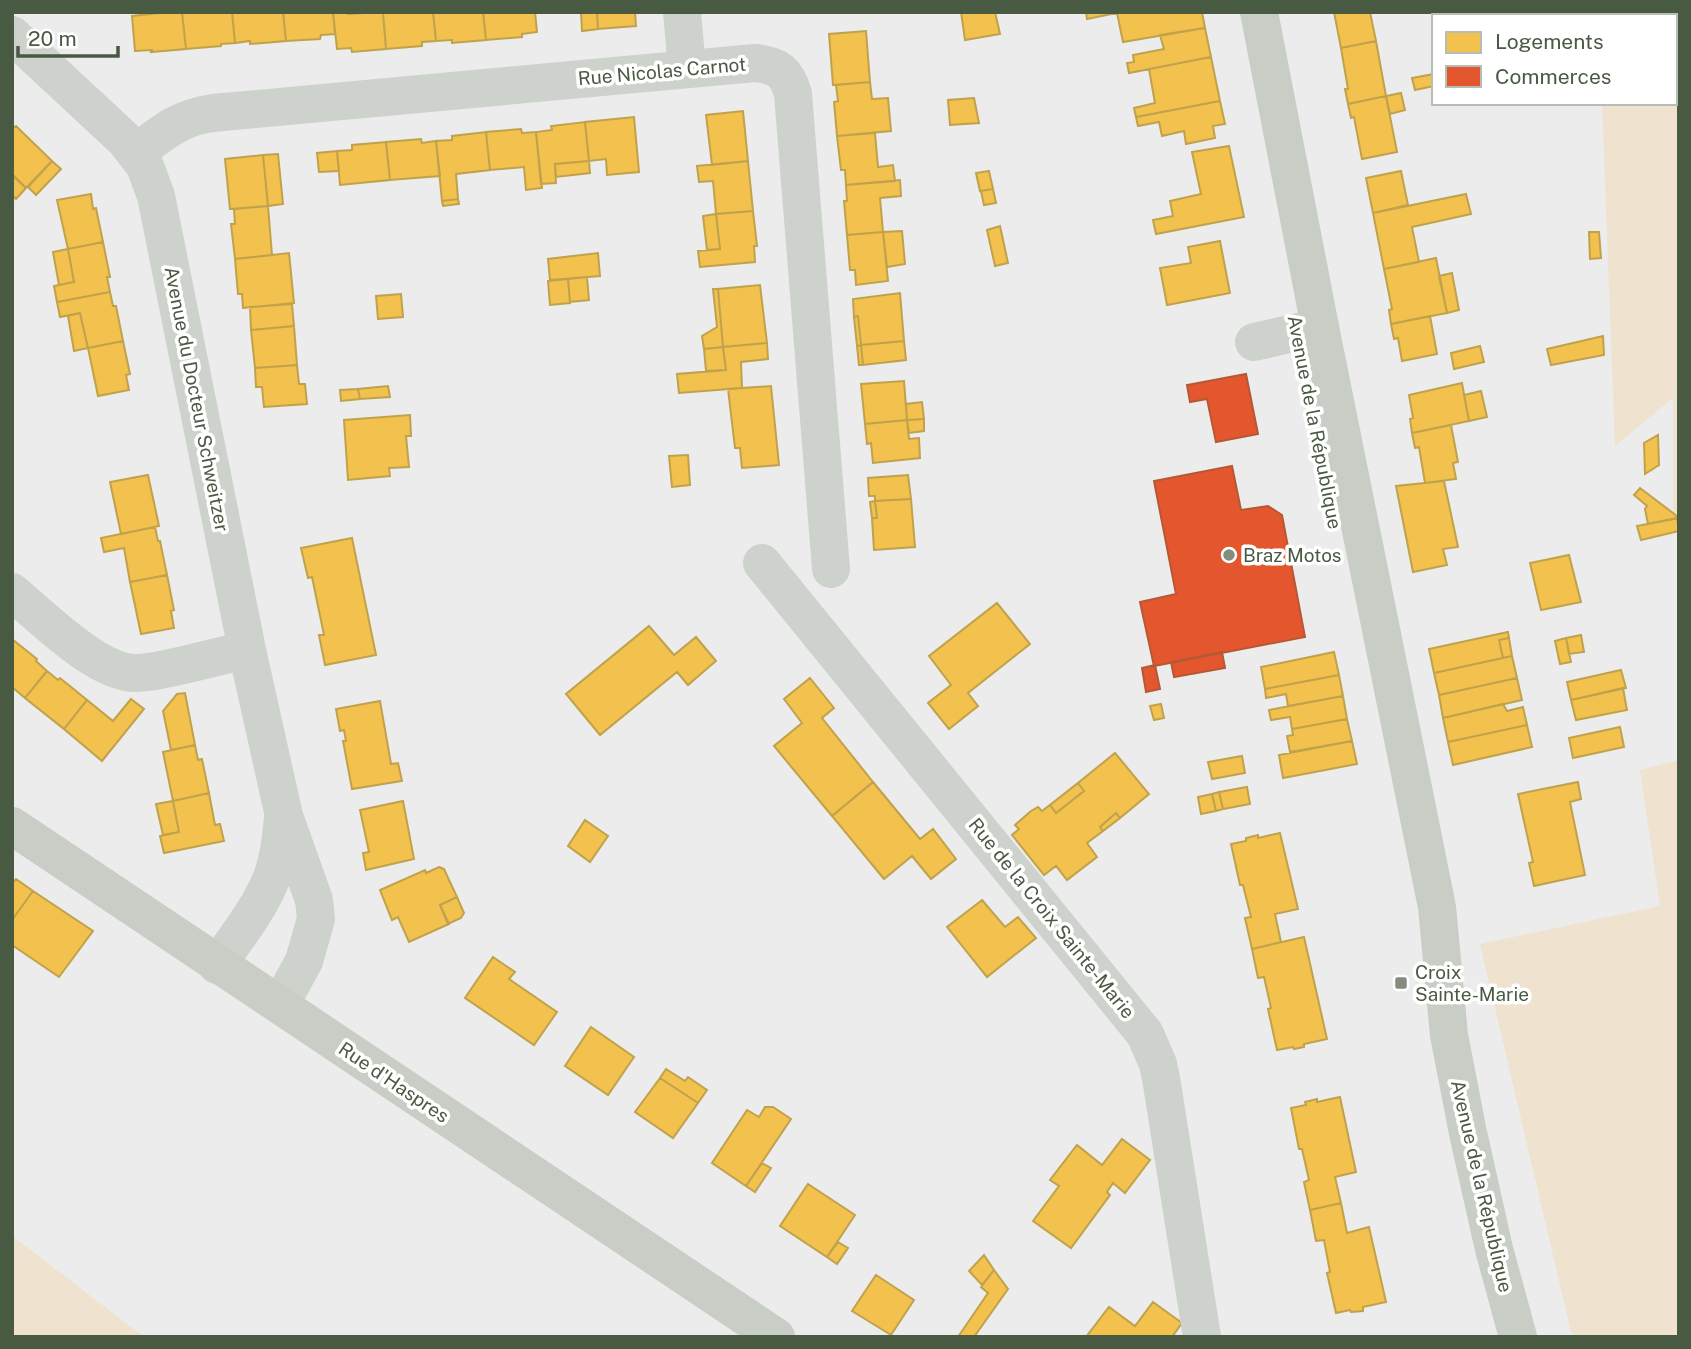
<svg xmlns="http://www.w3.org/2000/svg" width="1691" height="1349" viewBox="0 0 1691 1349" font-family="'Public Sans',sans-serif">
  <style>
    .green { fill: #efe2ce }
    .homes { fill: #f2c14e; stroke: #bfa24b; stroke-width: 2 }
    .shops { fill: #e4572e; stroke: #b65834; stroke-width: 2 }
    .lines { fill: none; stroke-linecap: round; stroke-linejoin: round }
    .minor { stroke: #ced2cc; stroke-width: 38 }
    .major { stroke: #c8cdc6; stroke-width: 38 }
    .poi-dot { fill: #828d7e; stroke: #fff; stroke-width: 2.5 }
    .labels { text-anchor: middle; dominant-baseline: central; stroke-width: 7; stroke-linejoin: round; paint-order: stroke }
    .street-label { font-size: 19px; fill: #495a43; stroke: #fff }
    .poi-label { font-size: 19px; fill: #495a43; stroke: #fff; text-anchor: start }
  </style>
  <rect width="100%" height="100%" fill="#ececed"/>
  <path class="green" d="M1599,12h80v506l-6,-5v-115l-58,48 -13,-343h73v-87h-76z
    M1679,760v577h-105l-3,-5 -91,-388 180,-38 -20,-136z
    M12,1236l131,100v1h-131z"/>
  <path class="homes" d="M170,12h12l4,37 -35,3 1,-2 -17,1 -3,-35z
    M182,12h50l3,31 -14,1v2l-35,3z
    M232,12h51l3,29 -36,3v-3l-15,2z
    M283,12h50l2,22 -14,1 -1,4 -34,2z
    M333,12h14l1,2 35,-2 3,37 -34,3 -1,-4 -14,1z
    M383,12h50l3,29 -14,1v4l-36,3z
    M433,12h50l3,28 -34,3v-3l-16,1z
    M483,12h52l2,20 -15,2v3l-36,3z
    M581,12h16l1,17 -16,2z
    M597,12h38l1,14 -38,3z
    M961,12h34l5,22 -35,6z
    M1086,12h35l-34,7z
    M1121,12h81l3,16 -82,14 -6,-29z
    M1334,12h36l6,29 -35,7z
    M1478,12h39l-16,4h-22z
    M1205,28l6,29 -82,16 -2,-10 7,-1 -1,-7 31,-6 -4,-14z
    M866,31l4,51 -37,3 -4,-51z
    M1376,41l10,55 -38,8 -3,-15h3l-7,-41z
    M1211,57l9,44 -84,16 -2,-9 21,-5 -6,-34z
    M1434,74v12l-19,4 -3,-12z
    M870,82l2,17 16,-1 3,33 -54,5 -3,-34 4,-1 -2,-16z
    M1401,93l4,17 -15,4 -4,-18z
    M1386,96l11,56 -35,7 -8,-42 -3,1 -3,-14z
    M974,98l5,25 -29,2 -2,-25z
    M1220,101l5,23 -12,2 2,12 -29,6 -2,-13 -22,5 -3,-14 -21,4 -2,-9z
    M743,111l5,50 -36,4 -6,-50z
    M634,117l5,55 -32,3 -1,-16 -17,2 -4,-39z
    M585,122l4,39 -34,3 1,19 -15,1 -5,-52 16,-2 -1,-4z
    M16,126l36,35 -26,27 -14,-14v-45z
    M521,129l1,4 14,-1 6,56 -16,2 -2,-23 -34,3 -4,-38z
    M486,132l4,38 -34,4 2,25 -16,2 -6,-60 16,-1v-4z
    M875,133l3,34 15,-2 2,16 -49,4 -1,-15h-4l-4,-34z
    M421,139l1,4 14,-2 4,35 -50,4 -4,-38z
    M386,142l4,38 -50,5 -3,-34 15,-1v-5z
    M1229,146l15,71 -88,17 -3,-14 20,-4 -3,-15 31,-7 -9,-42z
    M337,151l2,20 -20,1 -2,-19z
    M278,154l5,50 -15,2 -5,-51z
    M263,155l5,51 -38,3 -5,-50z
    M52,161l9,8 -25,26 -8,-8z
    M589,161l1,12 -34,4 -1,-13z
    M748,161l5,50 -37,3 -3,-33 -14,1 -2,-16z
    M989,171l4,18 -13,2 -4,-18z
    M1401,171l7,34 -35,8 -7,-35z
    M12,175l14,13 -10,11 -4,-4z
    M900,180l1,16 -21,2 3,34 -36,3 -3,-34h3l-1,-16z
    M993,189l3,14 -12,2 -3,-14z
    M91,194l2,15 3,-1 7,34 -35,7 -11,-49z
    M1466,194l5,20 -59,13 7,35 -35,7 -11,-56z
    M458,199l1,5 -16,2 -1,-5z
    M268,206l4,49 -37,4 -4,-35h4l-1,-15z
    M753,211l4,35h-3l1,16 -55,5 -2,-16 22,-2 -4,-35z
    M716,214l4,35 -13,1 -4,-34z
    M1000,226l8,37 -13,3 -8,-36z
    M902,231l3,33 -18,3 -4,-35z
    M883,232l5,49 -32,4 -1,-15h-5l-3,-35z
    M1589,232h10l2,26 -11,1z
    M1220,241l10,52 -63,12 -7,-37 31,-5 -3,-16z
    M103,242l7,35h-3l3,15 -53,10 -3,-16 20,-4 -6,-33z
    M68,249l6,33 -15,3 -6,-33z
    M289,253l5,50 -51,5 -1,-14h-4l-3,-35z
    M598,253l2,23 -50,4 -2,-21z
    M1436,258l11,55 -56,11 -2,-14 3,-1 -8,-40z
    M1452,273l7,37 -12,3 -8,-37z
    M587,277l2,23 -19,2 -2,-23z
    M568,279l2,24 -20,2 -2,-24z
    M760,285l7,58 -44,4 -5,-58z
    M713,289h5l5,58 -19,2 -2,-13 15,-9z
    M110,292l3,14h3l7,35 -35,7 -8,-35 -20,4 -3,-15z
    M900,293l4,48 -43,4 -3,-29 -4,1 -1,-18z
    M401,294l2,23 -25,2 -2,-23z
    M292,304l2,22 -43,4 -1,-23z
    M80,313l8,35 -14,3 -6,-35z
    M858,316l3,29 -4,1 -3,-29z
    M1430,316l7,38 -35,7 -4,-23 -4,1 -3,-15z
    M294,326l3,39 -42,3 -4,-38z
    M1603,336l1,19 -53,10 -4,-16z
    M123,341l7,33 -4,1 3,15 -31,6 -10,-48z
    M904,341l2,19 -43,5 -2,-20z
    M767,343l1,16 -27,3 1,26 -63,5 -2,-19 49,-4 -3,-23z
    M861,345l2,20h-4l-2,-19z
    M1480,346l4,16 -30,7 -3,-16z
    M723,347l3,23 -20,1 -2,-22z
    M297,365l2,19h6l2,20 -43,3 -2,-20h-6l-1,-19z
    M904,381l3,39 -42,4 -4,-40z
    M1462,383l7,38 -57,12 -2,-14 3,-1 -4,-23z
    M388,386l2,11 -30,2 -2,-10z
    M771,386l8,79 -37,3 -2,-20h-5l-7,-59z
    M358,389l2,10 -19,2 -1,-11z
    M1481,391l6,26 -18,4 -5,-26z
    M922,402l2,17 -17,1 -1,-16z
    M410,415l1,21h-5l3,31 -20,1 1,8 -42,4 -4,-60z
    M924,419v12l-15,2 -2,-13z
    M907,420l2,19 10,-1 1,20 -47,5 -2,-20 -4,1 -2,-20z
    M1451,425l7,37 -5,1 3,16 -31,4 -6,-36 -4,1 -3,-15z
    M1658,435l1,30 -14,9 -1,-31z
    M688,455l2,30 -18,2 -3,-31z
    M148,475l11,51 -38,8 -11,-52z
    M908,475l3,24 -36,2v-5h-6l-1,-18z
    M1444,481l14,66 -15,2 4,16 -34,7 -17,-86z
    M1640,488l33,25 6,5 -31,6 -3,-15 2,-3 -13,-11z
    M911,499l4,48 -41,3 -2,-32h5l-2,-17z
    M875,501l2,17h-5l-2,-16z
    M1677,518l2,13 -38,9 -4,-14z
    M155,527l3,14h2l7,34 -37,7 -6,-34 -20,4 -3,-14z
    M352,538l24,117 -51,10 -6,-30h5l-12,-58 -4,1 -7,-30z
    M1569,555l12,47 -40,8 -11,-47z
    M167,575l7,35 -3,1 3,17 -33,6 -11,-52z
    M997,603l33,41 -62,49 10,13 -29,23 -21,-26 23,-18 -22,-29z
    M649,626l25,29 22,-18 20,24 -28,24 -11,-13 -77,63 -34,-41z
    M1508,632l1,6 -10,2 4,18 -69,15 -5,-24z
    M1581,635l3,17 -15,2 -3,-16z
    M1509,638l3,18 -9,2 -4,-18z
    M1566,638l5,24 -11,2 -5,-23z
    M12,639l25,20 -1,2 11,10 -22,27 -13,-11z
    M1334,652l5,23 -74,14 -4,-22z
    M1512,656l5,22 -78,17 -5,-22z
    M1621,670l5,18 -55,12 -4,-18z
    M47,671l11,9 2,-2 27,22 -23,29 -39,-31z
    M1339,675l4,21 -55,10 -2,-12 -20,4 -1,-9z
    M810,678l24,30 -12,10 51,64 -41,34 -58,-70 28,-23 -18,-24z
    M1517,678l5,22 -79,18 -4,-23z
    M1623,688l4,22 -51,10 -5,-20z
    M185,693l10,52 -24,5 -8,-39 14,-17z
    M1343,696l4,23 -55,10 -2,-12 -19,3 -2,-10z
    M131,699l13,10 -42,52 -38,-32 23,-29 26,21z
    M380,701l11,63 7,-1 4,18 -50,8 -9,-48h3l-2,-11 -4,1 -4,-22z
    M1161,704l3,14 -10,2 -4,-14z
    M1503,704l4,7 16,-4 4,18 -79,17 -5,-24z
    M1347,719l5,22 -62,11 -3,-16 6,-1 -1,-6z
    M1527,725l5,22 -79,18 -5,-23z
    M1620,727l4,20 -51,11 -4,-20z
    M1352,741l5,23 -74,14 -4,-23z
    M195,745l3,15 4,-1 7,34 -36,8 -10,-49z
    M1115,753l34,41 -29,24 -4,-5 -16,14 3,4 -16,12 10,14 -30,23 -11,-14 -12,9 -32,-40 7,-6 -4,-4 16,-14 7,-4 4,4 8,-6 6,8 28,-22 -6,-8z
    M1242,756l3,17 -33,6 -4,-17z
    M873,782l47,57 13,-10 23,30 -25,20 -19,-23 -28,23 -52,-63z
    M1578,782l3,17 -11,3 15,73 -51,11 -5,-23 4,-1 -15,-68z
    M1078,783l6,8 -28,22 -6,-8z
    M1247,787l3,17 -27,5 -4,-17z
    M1219,792l4,17 -7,2 -4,-17z
    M209,793l6,32 5,-1 4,17 -60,12 -4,-17 19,-4 -6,-31z
    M1212,794l4,17 -15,3 -3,-17z
    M173,801l6,31 -16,3 -7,-31z
    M403,801l11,58 -48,11 -3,-17 6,-1 -9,-42z
    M1116,813l4,5 -17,13 -3,-4z
    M585,820l23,16 -18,26 -22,-16z
    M1280,833l18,76 -23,5 6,28 -29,7 -7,-31 6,-1 -8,-32h-3l-9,-41 15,-3v-3l12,-3v3z
    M439,867l5,2 13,28 -17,8 9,19 -40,18 -11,-25 -6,3 -12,-30 45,-20 1,3z
    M16,879l17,12 -21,29v-36z
    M33,891l60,40 -34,46 -47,-32v-25z
    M457,897l7,16 -3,5 -13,6 -8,-19z
    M982,900l23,27 13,-10 18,21 -49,39 -40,-50z
    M1304,937l23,102 -23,5v3l-10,2 -1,-2 -16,3 -9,-41 3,-1 -7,-31 -6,1 -6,-29z
    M493,957l22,15 -6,7 48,33 -23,33 -69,-47z
    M591,1027l43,30 -26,38 -43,-29z
    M666,1069l19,12 3,-4 19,13 -9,13 -38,-25z
    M660,1078l38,25 -25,35 -38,-26z
    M1340,1097l16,75 -21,5 6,26 -31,7 -6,-28 5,-2 -7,-31h-3l-8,-41 15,-3 -1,-3 12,-3v3z
    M765,1107h8l18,12 -45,67 -34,-23 35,-53 12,7z
    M1122,1139l28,21 -25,33 -12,-10 -6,9 3,3 -39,53 -38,-27 26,-35 -9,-6 27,-35 25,20z
    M762,1163l9,5 -16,24 -9,-6z
    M808,1184l47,31 -28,42 -47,-31z
    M1341,1203l6,30 22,-6 17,75 -23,5v4l-12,1 -1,-2 -14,3 -9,-40 3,-1 -6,-32 -8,1 -6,-31z
    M838,1242l10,6 -11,16 -10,-7z
    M984,1255l10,15 -12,15 -13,-14z
    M994,1270l14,19 -34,48h-16l30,-44 -7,-6z
    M876,1275l38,25 -23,35 -39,-24z
    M1153,1302l29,21 -10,14h-86l23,-30 26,19z"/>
  <path class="shops" d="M1246,374l12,60 -42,8 -9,-43 -17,3 -3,-17z
    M1232,466l9,44 27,-4 14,9 23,122 -151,29 -14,-64 36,-8 -22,-113z
    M1222,652l3,16 -51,9 -3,-15z
    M1155,665l5,24 -14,3 -4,-24z"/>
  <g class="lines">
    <path class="minor" d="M682,12l5,57
      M12,35l113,105 20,26 11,30 91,454 37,166 30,84 2,19 -12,42 -24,44
      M136,153c26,-20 44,-36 77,-40l542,-50c23,2 32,9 38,31l38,475
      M1254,342l66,-15
      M762,563l383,471 13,30 3,14 41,259
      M12,592c30,25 85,81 124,81 15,0 29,-4 43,-7 23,-5 45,-11 68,-16
      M217,965c20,-28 43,-57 55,-88 7,-19 9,-39 11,-59"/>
    <path class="major" d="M1259,12l61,315 117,580 12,128 19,98 26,116 24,88
      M12,826l764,511"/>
  </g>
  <g class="poi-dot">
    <circle cx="1229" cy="555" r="7"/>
    <rect x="1394" y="976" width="14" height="14" rx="3.5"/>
  </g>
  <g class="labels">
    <g class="street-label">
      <text transform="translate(662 71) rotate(-5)">Rue Nicolas Carnot</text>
      <text transform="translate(197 399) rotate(79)">Avenue du Docteur Schweitzer</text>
      <text transform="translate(1315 422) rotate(79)">Avenue de la République</text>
      <text transform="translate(1052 918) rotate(51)">Rue de la Croix Sainte-Marie</text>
      <text transform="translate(394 1082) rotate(34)">Rue d'Haspres</text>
      <text transform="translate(1482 1186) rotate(77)">Avenue de la République</text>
    </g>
    <g class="poi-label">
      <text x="1243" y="555">Braz Motos</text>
      <text x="1415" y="972">Croix<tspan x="1415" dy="22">Sainte-Marie</tspan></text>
    </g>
  </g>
  <rect width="1691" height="1349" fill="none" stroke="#495a43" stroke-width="28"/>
  <rect x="1432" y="14" width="245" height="91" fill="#ffffff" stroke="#b6bdb4" stroke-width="2"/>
  <rect x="1446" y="32" width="35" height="21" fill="#f2c14e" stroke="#b6bdb4" stroke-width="2"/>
  <text x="1495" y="49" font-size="21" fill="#495a43">Logements</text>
  <rect x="1446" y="66" width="35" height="21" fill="#e4572e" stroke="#b6bdb4" stroke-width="2"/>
  <text x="1495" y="84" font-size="21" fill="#495a43">Commerces</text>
  <path d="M18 46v10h100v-10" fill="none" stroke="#495a43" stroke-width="3.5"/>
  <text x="28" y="46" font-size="21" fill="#495a43" stroke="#ffffff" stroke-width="5" paint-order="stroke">20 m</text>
</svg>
